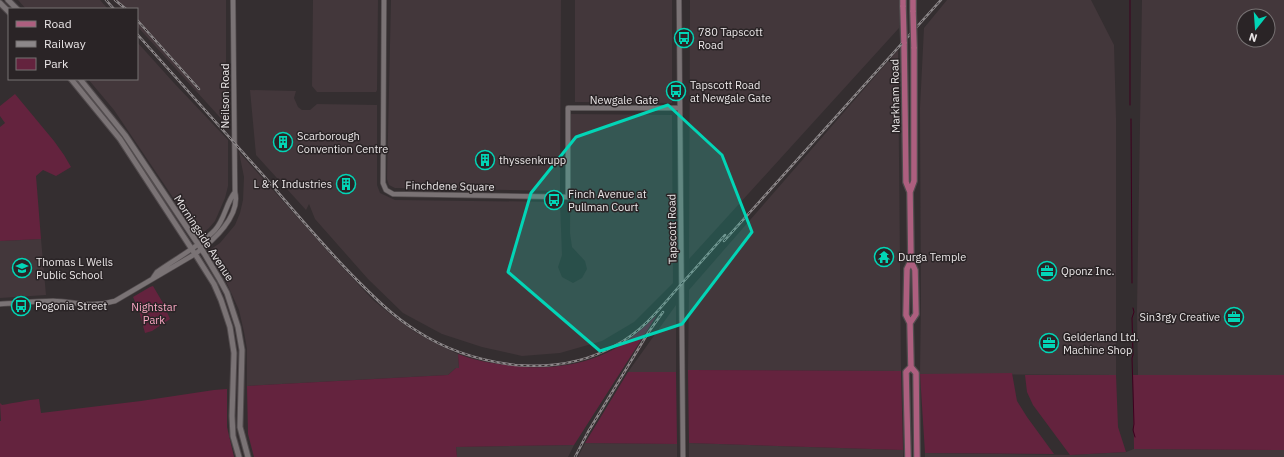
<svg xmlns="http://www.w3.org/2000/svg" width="1284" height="457" viewBox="0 0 1284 457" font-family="'IBM Plex Sans',sans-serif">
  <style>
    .built { fill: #43373b; fill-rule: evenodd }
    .green { fill: #64233e }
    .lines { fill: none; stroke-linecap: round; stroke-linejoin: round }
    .stream { stroke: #3d001e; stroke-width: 1 }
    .tertiary-casing { stroke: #524c4e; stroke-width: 6 }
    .secondary-casing { stroke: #524c4e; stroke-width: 7 }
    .primary-casing { stroke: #524c4e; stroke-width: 8 }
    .tertiary { stroke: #7a7375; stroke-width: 4.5 }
    .secondary { stroke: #7a7375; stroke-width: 5 }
    .primary { stroke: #ad5f7f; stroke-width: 5.5 }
    .rail-casing { stroke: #8c8789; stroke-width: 2.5 }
    .rail { stroke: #2a2426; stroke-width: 1; stroke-dasharray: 3; stroke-linecap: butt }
    .primary-bridge-casing { stroke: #524c4e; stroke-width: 8; stroke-linecap: butt }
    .primary-bridge { stroke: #ad5f7f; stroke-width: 5.5 }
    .marked { fill: #02d5b6; fill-opacity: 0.2; stroke: #02d5b6; stroke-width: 3; stroke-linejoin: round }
    .labels { text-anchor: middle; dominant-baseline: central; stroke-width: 3; stroke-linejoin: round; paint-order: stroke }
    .poi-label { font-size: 11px; fill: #eae6e7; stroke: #2a2426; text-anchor: start }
    .street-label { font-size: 11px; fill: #eae6e7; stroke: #2a2426 }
    .park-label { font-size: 11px; fill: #fca9c5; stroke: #2a2426 }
  </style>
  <rect width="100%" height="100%" fill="#342e30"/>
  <path class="built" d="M18,0h82l8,9h-82z
    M114,0h112v124l-89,-98v-17h-15z
    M313,0h65l-1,90 -1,2h-59l-5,-6z
    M391,0h170l-1,191 -165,-3 -6,-3 -2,-6z
    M575,0h97v103l-97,-1z
    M690,0h209v28l-210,231z
    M947,0h144l23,45 2,73v257l-196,-1 1,-74 -1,-192 4,-80z
    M1142,0h142v375h-146l-1,-65zM1244,16h24v24h-24z
    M137,42l37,41 54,57v46l-3,12 -10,23 -6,7 -10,8 -85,-126 -26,-31h49z
    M898,50l3,321 -213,-1 1,-80z
    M250,90l46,1 -2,7 4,9 4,3h8l7,-6 60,1v80l3,8 15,7 165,2 2,53 -4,12 4,10 11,6 9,-5 5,-9 -2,-8 -13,-14 -2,-14 1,-119 101,1 1,168 -39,39 -32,19 -42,12 -38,3 -40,-9 -40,-13 -39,-21 -35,-34 -53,-60 -6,-15 -3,6 -50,-55z
    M239,152l102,114 32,34 21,17 21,15 18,10 25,12 1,14h-3l-8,7 -201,11v-37l-3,-17 -5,-22 -15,-33 -16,-24v-2l12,-8 15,-18 5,-12 3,-13 1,-23z
    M41,239l5,56 -46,3v-57z
    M676,305v67h-48z
    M585,443l92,1v13h-99z
    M689,443l214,7v7h-214z
    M574,445l-6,12h-111l-1,-10z
    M1134,449l150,1v7h-359v-4l145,2 56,-3z"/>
  <path class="green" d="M15,94l39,47 10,14 7,12 -15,9 -13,-6 -7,6 5,63 -41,2v-114l5,-4 -5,-7v-10z
    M153,286l10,17 7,16 -18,12 -7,2 -6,-22 -6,-14 17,-10z
    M657,315l-83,130 -118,2 1,10h-203l-6,-23 -1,-48 201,-11 8,-7h3l-1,-14c15,6 32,9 48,11 41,6 86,1 121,-24 11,-8 20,-17 30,-26z
    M688,370l213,1 2,79 -214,-7z
    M628,372h48l1,72 -92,-1z
    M1012,373l5,28 10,16 27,37 -129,-1 -5,-79z
    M1025,375h91l2,52 8,25 -56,3 -37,-50 -6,-13z
    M1133,375h151v75l-150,-1z
    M227,389v38l7,30h-234v-36h1l-1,-18 2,2c12,-2 26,-5 37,-6l2,14 100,-12 73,-11z"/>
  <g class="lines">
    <path class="stream" d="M1130,0v105
      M1131,119l1,164
      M1133,308l1,4 -2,6 1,37 -1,3 2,66 -1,6 2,7"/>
    <g class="tertiary-casing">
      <path id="tertiary" d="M384,0l-1,183 3,7 7,4 175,3v-89h111
        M679,0l4,457
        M153,278l4,-6c18,-13 43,-26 58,-42 10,-11 11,-27 20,-38
        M0,304c18,-1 36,-3 53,-3 23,1 39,7 62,0l80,-47c18,-13 46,-38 40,-62l-2,-192"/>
    </g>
    <g class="secondary-casing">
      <path id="secondary" d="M8,0l9,9
        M0,3l9,9
        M71,79l49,60 77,118 17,27 7,16 9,27 4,26 -2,63 1,20 6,21
        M80,79l45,56 79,118 16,27 7,13 11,34 4,23 -2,77 8,30"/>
    </g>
    <g class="primary-casing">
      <path id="primary" d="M913,0v12
        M903,7v-7
        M904,42l2,140 4,10
        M911,261l-4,8 -1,46 4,8 1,44 5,6 1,84
        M910,323l6,-9 -1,-44 -4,-9 -1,-69 4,-11v-134
        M908,457l-2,-85 5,-5"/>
    </g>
    <use href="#tertiary" class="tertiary"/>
    <use href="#secondary" class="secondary"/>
    <use href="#primary" class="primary"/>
    <g class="rail-casing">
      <path id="rail" d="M106,0l8,9
        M115,0l11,9
        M137,20l62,69
        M137,34c43,48 85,95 127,142 31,36 61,72 94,105 18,18 36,36 59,50 29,19 64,30 98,34 36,3 70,-2 101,-20 25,-13 42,-34 60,-55 16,-18 33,-37 49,-55
        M724,241l217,-241
        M575,457l13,-25 60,-99 15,-21"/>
    </g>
    <use href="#rail" class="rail"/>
    <g class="primary-bridge-casing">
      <path id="primary-bridge" d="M903,7l1,35
        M913,12l1,35"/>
    </g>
    <use href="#primary-bridge" class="primary-bridge"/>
  </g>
  <path class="marked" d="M668,105l54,50 30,77 -70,92 -82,27 -92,-79 23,-79 45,-56z"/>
  <defs>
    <g id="bus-ring" transform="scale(1)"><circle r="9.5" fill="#2a2426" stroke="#02d5b6" stroke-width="1.5"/><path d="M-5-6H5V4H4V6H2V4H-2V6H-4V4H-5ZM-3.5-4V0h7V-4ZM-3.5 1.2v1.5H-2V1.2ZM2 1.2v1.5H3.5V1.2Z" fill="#02d5b6"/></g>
    <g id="building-ring" transform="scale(1)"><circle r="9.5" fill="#2a2426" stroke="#02d5b6" stroke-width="1.5"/><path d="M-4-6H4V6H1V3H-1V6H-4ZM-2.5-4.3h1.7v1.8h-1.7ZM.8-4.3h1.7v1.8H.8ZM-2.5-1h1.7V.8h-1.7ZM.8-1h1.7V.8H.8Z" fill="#02d5b6"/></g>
    <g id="temple-ring" transform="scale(1)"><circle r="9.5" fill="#2a2426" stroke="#02d5b6" stroke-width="1.5"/><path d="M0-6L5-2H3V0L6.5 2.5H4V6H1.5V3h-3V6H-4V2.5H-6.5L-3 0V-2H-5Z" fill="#02d5b6"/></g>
    <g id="school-ring" transform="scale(1)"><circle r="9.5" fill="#2a2426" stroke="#02d5b6" stroke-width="1.5"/><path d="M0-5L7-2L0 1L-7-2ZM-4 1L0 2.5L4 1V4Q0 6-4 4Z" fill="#02d5b6"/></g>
    <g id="office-ring" transform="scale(1)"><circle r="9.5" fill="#2a2426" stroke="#02d5b6" stroke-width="1.5"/><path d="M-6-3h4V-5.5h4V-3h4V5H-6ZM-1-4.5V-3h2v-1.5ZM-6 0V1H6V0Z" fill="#02d5b6"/></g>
  </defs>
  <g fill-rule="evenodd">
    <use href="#bus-ring" x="684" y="38"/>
    <use href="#bus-ring" x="676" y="91"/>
    <use href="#building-ring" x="283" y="142"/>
    <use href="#building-ring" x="485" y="160"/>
    <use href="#building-ring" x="346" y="184"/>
    <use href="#bus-ring" x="554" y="200"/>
    <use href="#temple-ring" x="884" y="257"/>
    <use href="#school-ring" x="22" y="268"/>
    <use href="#office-ring" x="1047" y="271"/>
    <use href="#bus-ring" x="21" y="306"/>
    <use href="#office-ring" x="1234" y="317"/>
    <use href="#office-ring" x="1049" y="343"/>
  </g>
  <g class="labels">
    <g class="poi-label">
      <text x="698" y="32">780 Tapscott<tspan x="698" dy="13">Road</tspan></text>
      <text x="690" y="85">Tapscott Road<tspan x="690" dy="13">at Newgale Gate</tspan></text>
      <text x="297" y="136">Scarborough<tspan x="297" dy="13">Convention Centre</tspan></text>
      <text x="499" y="160">thyssenkrupp</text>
      <text x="332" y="184" text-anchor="end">L &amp; K Industries</text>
      <text x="568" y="194">Finch Avenue at<tspan x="568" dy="13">Pullman Court</tspan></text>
      <text x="898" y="257">Durga Temple</text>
      <text x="36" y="262">Thomas L Wells<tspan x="36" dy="13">Public School</tspan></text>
      <text x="1061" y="271">Qponz Inc.</text>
      <text x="35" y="306">Pogonia Street</text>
      <text x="1220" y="317" text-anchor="end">Sin3rgy Creative</text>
      <text x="1063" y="337">Gelderland Ltd.<tspan x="1063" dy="13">Machine Shop</tspan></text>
    </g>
    <g class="street-label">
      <text transform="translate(225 96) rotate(-90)">Neilson Road</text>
      <text transform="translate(895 96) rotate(-91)">Markham Road</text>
      <text x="624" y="100">Newgale Gate</text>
      <text transform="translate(450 186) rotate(1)">Finchdene Square</text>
      <text transform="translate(672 229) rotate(-91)">Tapscott Road</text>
      <text transform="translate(204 238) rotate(57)">Morningside Avenue</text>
    </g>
    <g class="park-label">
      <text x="154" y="307">Nightstar<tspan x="154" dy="13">Park</tspan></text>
    </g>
  </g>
  <rect x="8" y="8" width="130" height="72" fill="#2a2426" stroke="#777273"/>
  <rect x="16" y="21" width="20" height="6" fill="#ad5f7f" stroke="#777273"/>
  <text x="44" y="28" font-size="12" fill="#eae6e7">Road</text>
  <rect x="16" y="41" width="20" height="6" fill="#8c8789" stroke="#777273"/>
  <text x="44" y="48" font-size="12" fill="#eae6e7">Railway</text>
  <rect x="16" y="58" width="20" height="12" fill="#64233e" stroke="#777273"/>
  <text x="44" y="68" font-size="12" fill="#eae6e7">Park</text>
  <g transform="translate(1256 28) rotate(197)"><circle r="19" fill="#2a2426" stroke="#777273"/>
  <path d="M0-3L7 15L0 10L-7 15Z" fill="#02d5b6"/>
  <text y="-6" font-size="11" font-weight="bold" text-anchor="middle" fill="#eae6e7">N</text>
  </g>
</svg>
